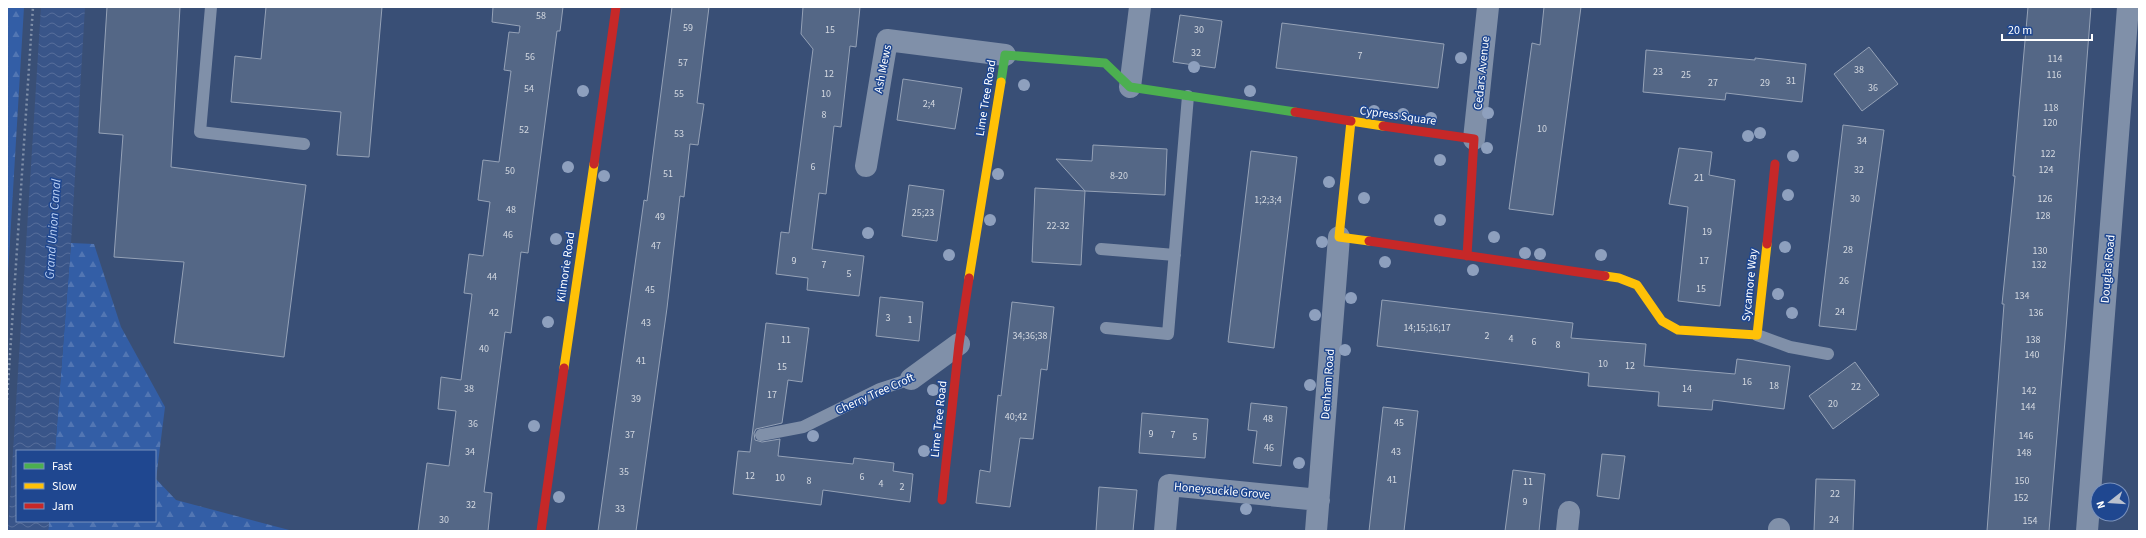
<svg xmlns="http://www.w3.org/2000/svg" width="2146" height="538" viewBox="0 0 2146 538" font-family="'Source Sans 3',sans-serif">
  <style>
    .forest { fill: url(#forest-firs) }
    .water { fill: url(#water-waves) }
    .building { fill: #546786; stroke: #95a2b7 }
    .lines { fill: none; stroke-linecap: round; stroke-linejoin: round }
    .path { stroke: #8090a9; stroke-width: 2.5; stroke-dasharray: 2 3; stroke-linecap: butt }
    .lane { stroke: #8090a9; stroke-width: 12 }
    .street { stroke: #8090a9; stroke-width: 22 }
    .fast { stroke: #4caf50; stroke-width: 9 }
    .slow { stroke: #ffc107; stroke-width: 9 }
    .jam { stroke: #c62828; stroke-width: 9 }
    .tree { fill: #8ea0be }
    .labels { text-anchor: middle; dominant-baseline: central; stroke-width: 3; stroke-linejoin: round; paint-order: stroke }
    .number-label { font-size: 10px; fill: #d4d9e1 }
    .street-label { font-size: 12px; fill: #fff; stroke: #1f4790 }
    .water-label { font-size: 13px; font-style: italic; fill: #bad0f4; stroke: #1f4790 }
  </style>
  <defs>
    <pattern id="forest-firs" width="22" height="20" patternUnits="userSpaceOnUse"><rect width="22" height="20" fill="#335ea6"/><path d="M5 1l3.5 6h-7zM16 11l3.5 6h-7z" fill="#5276b3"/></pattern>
    <pattern id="water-waves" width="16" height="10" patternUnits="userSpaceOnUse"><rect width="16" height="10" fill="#395589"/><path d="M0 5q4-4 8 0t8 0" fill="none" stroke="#576e9b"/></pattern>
  </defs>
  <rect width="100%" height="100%" fill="#394f76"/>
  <path class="forest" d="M7,7h17l-17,284z
    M71,243l23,1 27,83 44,80 -9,72 20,21 117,31h-245l1,-10h106v-70h-100z"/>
  <path class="water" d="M41,7h44l-14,236 -16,208h-38v70h32l-1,10h-40z"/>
  <path class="building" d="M107,7h73l-9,160 135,18 -22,172 -110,-14 10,-81 -70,-5 9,-122 -24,-2z
    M266,7h116l-13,150 -32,-2 4,-43 -110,-10 4,-46 26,3z
    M493,7h70l-3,24h-3l-29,222 -7,-1 -10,81 -6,-1 -21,160 8,1 -4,38h-70l9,-68 22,3 7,-55 -18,-2 3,-32 20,3 11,-86 -8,-1 5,-39 14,2 7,-54 -12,-2 5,-40 16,2 12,-91 -7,-1 5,-38 10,1 1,-7 -28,-4z
    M672,7h37l-12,96 7,1 -6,41 -8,-1 -6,53 -4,-1 -13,112 -31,223h-38l46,-331 3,1z
    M803,7h57l-4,40 -6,-1 -9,81 -7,-1 -8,68 -7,-1 -7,56 52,7 -5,40 -52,-6 1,-12 -32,-4 5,-42 8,1 24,-184 -12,-15z
    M1544,7h37l-28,208 -44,-6 23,-166 8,2z
    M2028,7h63l-25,322 -17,202h-62l17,-227h-2l13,-128h-2z
    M1180,15l42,6 -7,47 -42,-6z
    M1282,23l162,21 -6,44 -162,-20z
    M1869,47l29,37 -36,27 -28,-37z
    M1646,50l109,10v-2l51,6 -4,38 -76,-9 -1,7 -82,-8z
    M903,79l59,9 -7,41 -58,-9z
    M1843,125l41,5 -28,200 -37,-4z
    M1093,145l74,4 -2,46 -80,-4 -29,-32 36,2z
    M1679,148l33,4 -3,23 26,5 -15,126 -42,-5 10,-94 -19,-3z
    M1251,151l46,6 -23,191 -46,-6z
    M909,185l35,5 -7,51 -35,-5z
    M1035,188l50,3 -4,74 -49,-3z
    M880,297l43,5 -4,39 -43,-5z
    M1382,300l191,23 -2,15 75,6 -2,22 91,8 2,-15 53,7 -6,43 -71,-9 -1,10 -54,-4 1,-14 -71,-6 1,-13 -212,-27z
    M1012,302l42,5 -7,63 -6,-1 -8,70 -13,-1 -10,69 -34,-4 4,-33 10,2 8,-77 3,1z
    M766,323l43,5 -7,54 -14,-2 -6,43 -26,6 -2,4 1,7 7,2 18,-3 -2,17 75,8 1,-6 40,5 -1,8 20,3 -3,28 -87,-12 -2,15 -88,-11 5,-43 12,1z
    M1855,362l24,33 -46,34 -24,-33z
    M1251,403l36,4 -6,59 -28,-3 4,-32 -9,-1z
    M1383,407l35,4 -14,120h-35z
    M1142,413l66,6 -3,39 -66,-5z
    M1602,454l23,2 -6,43 -22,-3z
    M1513,470l32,4 -6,57h-34z
    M1816,479l39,1 -2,51h-39z
    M1099,487l38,3 -4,41h-37z"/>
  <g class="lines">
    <path class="path" d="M7,400l26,-393"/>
    <path class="lane" d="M211,7l-11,125 104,12
      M1101,249l74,6
      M1106,328l62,6 20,-238
      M1757,335l33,12 38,7
      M761,435l42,-8 77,-38 31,-10"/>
    <path class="street" d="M1130,87l10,-80
      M1474,139l14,-132
      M866,166l21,-126 118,15
      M911,379l48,-35
      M1165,531l4,-46 150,15
      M1316,531l23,-294
      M1567,531l2,-19
      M1779,531v-2
      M2087,531l41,-524"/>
    <path class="fast" d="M1001,82l4,-27 100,8 25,24 165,25"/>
    <path class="slow" d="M1369,241l-30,-4 12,-116 32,5
      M1605,276l14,2 18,7 25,36 16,9 79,5 10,-91
      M969,278l32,-196
      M564,368l30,-204"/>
    <path class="jam" d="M1295,112l56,9
      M1383,126l91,13 -7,117
      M594,164l22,-157
      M1369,241l236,35
      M1767,244l8,-80
      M942,500l17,-156 10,-66
      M541,531l23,-163"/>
  </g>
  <g class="tree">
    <circle cx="1461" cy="58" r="6"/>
    <circle cx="1194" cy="67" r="6"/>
    <circle cx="1024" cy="85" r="6"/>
    <circle cx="583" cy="91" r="6"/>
    <circle cx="1250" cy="91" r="6"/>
    <circle cx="1374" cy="111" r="6"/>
    <circle cx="1488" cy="113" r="6"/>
    <circle cx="1403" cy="114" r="6"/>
    <circle cx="1431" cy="118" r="6"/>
    <circle cx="1760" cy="133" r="6"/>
    <circle cx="1748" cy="136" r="6"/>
    <circle cx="1487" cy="148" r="6"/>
    <circle cx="1793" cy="156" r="6"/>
    <circle cx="1440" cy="160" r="6"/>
    <circle cx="568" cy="167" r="6"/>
    <circle cx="998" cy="174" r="6"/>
    <circle cx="604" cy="176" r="6"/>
    <circle cx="1329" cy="182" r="6"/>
    <circle cx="1788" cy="195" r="6"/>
    <circle cx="1364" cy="198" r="6"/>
    <circle cx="990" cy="220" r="6"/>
    <circle cx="1440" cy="220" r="6"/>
    <circle cx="868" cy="233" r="6"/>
    <circle cx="1494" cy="237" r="6"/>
    <circle cx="556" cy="239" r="6"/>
    <circle cx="1322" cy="242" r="6"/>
    <circle cx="1785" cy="247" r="6"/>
    <circle cx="1525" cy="253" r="6"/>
    <circle cx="1540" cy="254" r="6"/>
    <circle cx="949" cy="255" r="6"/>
    <circle cx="1601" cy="255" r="6"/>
    <circle cx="1385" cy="262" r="6"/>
    <circle cx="1473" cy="270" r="6"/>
    <circle cx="1778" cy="294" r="6"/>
    <circle cx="1351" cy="298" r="6"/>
    <circle cx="1792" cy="313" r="6"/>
    <circle cx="1315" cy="315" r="6"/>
    <circle cx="548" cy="322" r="6"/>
    <circle cx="1345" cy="350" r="6"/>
    <circle cx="1310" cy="385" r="6"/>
    <circle cx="933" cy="390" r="6"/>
    <circle cx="534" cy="426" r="6"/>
    <circle cx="813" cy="436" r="6"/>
    <circle cx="924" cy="451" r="6"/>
    <circle cx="1299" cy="463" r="6"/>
    <circle cx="559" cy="497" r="6"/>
    <circle cx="1246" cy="509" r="6"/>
  </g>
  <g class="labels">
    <g class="number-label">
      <text x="541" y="16">58</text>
      <text x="688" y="28">59</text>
      <text x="830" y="30">15</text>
      <text x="1199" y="30">30</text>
      <text x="1196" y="53">32</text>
      <text x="1360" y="56">7</text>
      <text x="530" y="57">56</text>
      <text x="2055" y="59">114</text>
      <text x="683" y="63">57</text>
      <text x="1859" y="70">38</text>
      <text x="1658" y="72">23</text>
      <text x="829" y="74">12</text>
      <text x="1686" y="75">25</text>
      <text x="2054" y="75">116</text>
      <text x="1791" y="81">31</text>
      <text x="1713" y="83">27</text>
      <text x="1765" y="83">29</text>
      <text x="1873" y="88">36</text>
      <text x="529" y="89">54</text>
      <text x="679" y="94">55</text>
      <text x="826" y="94">10</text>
      <text x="929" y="104">2;4</text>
      <text x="2051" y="108">118</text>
      <text x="824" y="115">8</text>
      <text x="2050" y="123">120</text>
      <text x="1542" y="129">10</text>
      <text x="524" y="130">52</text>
      <text x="679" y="134">53</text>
      <text x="1862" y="141">34</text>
      <text x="2048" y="154">122</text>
      <text x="813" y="167">6</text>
      <text x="1859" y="170">32</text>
      <text x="2046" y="170">124</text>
      <text x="510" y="171">50</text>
      <text x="668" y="174">51</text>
      <text x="1119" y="176">8-20</text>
      <text x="1699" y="178">21</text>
      <text x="1855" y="199">30</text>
      <text x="2045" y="199">126</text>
      <text x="1268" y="200">1;2;3;4</text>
      <text x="511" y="210">48</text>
      <text x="923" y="213">25;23</text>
      <text x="2043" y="216">128</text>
      <text x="660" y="217">49</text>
      <text x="1058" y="226">22-32</text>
      <text x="1707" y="232">19</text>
      <text x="508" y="235">46</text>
      <text x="656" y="246">47</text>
      <text x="1848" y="250">28</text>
      <text x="2040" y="251">130</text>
      <text x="794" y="261">9</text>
      <text x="1704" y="261">17</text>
      <text x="824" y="265">7</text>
      <text x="2039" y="265">132</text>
      <text x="849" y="274">5</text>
      <text x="492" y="277">44</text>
      <text x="1844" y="281">26</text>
      <text x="1701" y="289">15</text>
      <text x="650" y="290">45</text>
      <text x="2022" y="296">134</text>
      <text x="1840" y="312">24</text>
      <text x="494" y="313">42</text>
      <text x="2036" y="313">136</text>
      <text x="888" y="318">3</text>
      <text x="910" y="320">1</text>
      <text x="646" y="323">43</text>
      <text x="1427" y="328">14;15;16;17</text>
      <text x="1030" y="336">34;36;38</text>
      <text x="1487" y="336">2</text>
      <text x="1511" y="339">4</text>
      <text x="786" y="340">11</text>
      <text x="2033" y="340">138</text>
      <text x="1534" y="342">6</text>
      <text x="1558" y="345">8</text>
      <text x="484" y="349">40</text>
      <text x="2032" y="355">140</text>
      <text x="641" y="361">41</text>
      <text x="1603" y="364">10</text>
      <text x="1630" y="366">12</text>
      <text x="782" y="367">15</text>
      <text x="1747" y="382">16</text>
      <text x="1774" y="386">18</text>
      <text x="1856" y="387">22</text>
      <text x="469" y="389">38</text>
      <text x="1687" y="389">14</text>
      <text x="2029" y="391">142</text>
      <text x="772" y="395">17</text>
      <text x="636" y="399">39</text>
      <text x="1833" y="404">20</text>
      <text x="2028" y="407">144</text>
      <text x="1016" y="417">40;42</text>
      <text x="1268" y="419">48</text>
      <text x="1399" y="423">45</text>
      <text x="473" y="424">36</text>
      <text x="1151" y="434">9</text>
      <text x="630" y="435">37</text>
      <text x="1173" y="435">7</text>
      <text x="2026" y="436">146</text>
      <text x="1195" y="437">5</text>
      <text x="1269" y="448">46</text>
      <text x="470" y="452">34</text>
      <text x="1396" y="452">43</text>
      <text x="2024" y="453">148</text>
      <text x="624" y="472">35</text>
      <text x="750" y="476">12</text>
      <text x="862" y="477">6</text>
      <text x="780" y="478">10</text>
      <text x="1392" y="480">41</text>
      <text x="809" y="481">8</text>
      <text x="2022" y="481">150</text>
      <text x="1528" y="482">11</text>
      <text x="881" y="484">4</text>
      <text x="902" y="487">2</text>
      <text x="1835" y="494">22</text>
      <text x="2021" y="498">152</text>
      <text x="1525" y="502">9</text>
      <text x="471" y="505">32</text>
      <text x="620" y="509">33</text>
      <text x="444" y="520">30</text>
      <text x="1834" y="520">24</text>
      <text x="2030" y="521">154</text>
    </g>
    <g class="street-label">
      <text transform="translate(883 69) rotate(-79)">Ash Mews</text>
      <text transform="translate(1482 73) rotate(-84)">Cedars Avenue</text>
      <text transform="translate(986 98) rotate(-81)">Lime Tree Road</text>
      <text transform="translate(1398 116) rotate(8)">Cypress Square</text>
      <text transform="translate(566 267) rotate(-82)">Kilmorie Road</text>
      <text transform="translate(2108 269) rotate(-85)">Douglas Road</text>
      <text transform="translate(1750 285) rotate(-84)">Sycamore Way</text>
      <text transform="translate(1328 384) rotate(-86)">Denham Road</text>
      <text transform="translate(875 394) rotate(-24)">Cherry Tree Croft</text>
      <text transform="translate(939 419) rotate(-84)">Lime Tree Road</text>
      <text transform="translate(1222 491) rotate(5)">Honeysuckle Grove</text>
    </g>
    <g class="water-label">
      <text transform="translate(53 229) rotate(-86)">Grand Union Canal</text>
    </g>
  </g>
  <rect width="2146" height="538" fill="none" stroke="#ffffff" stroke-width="16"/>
  <rect x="16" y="450" width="140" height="72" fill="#1f4790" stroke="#7991bc"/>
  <rect x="24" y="463" width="20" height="6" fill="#4caf50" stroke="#7991bc"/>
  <text x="52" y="470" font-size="12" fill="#ffffff">Fast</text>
  <rect x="24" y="483" width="20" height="6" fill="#ffc107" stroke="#7991bc"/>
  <text x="52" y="490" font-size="12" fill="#ffffff">Slow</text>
  <rect x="24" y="503" width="20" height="6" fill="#c62828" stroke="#7991bc"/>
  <text x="52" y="510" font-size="12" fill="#ffffff">Jam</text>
  <g transform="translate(2110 502) rotate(253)"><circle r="19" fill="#1f4790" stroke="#7991bc"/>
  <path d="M0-3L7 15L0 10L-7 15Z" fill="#bac1cf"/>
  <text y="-6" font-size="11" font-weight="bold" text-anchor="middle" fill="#ffffff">N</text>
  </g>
  <path d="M2002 34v6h90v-6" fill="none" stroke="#ffffff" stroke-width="2"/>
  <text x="2008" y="34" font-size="12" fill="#ffffff" stroke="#1f4790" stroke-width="3" paint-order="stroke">20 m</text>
</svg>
